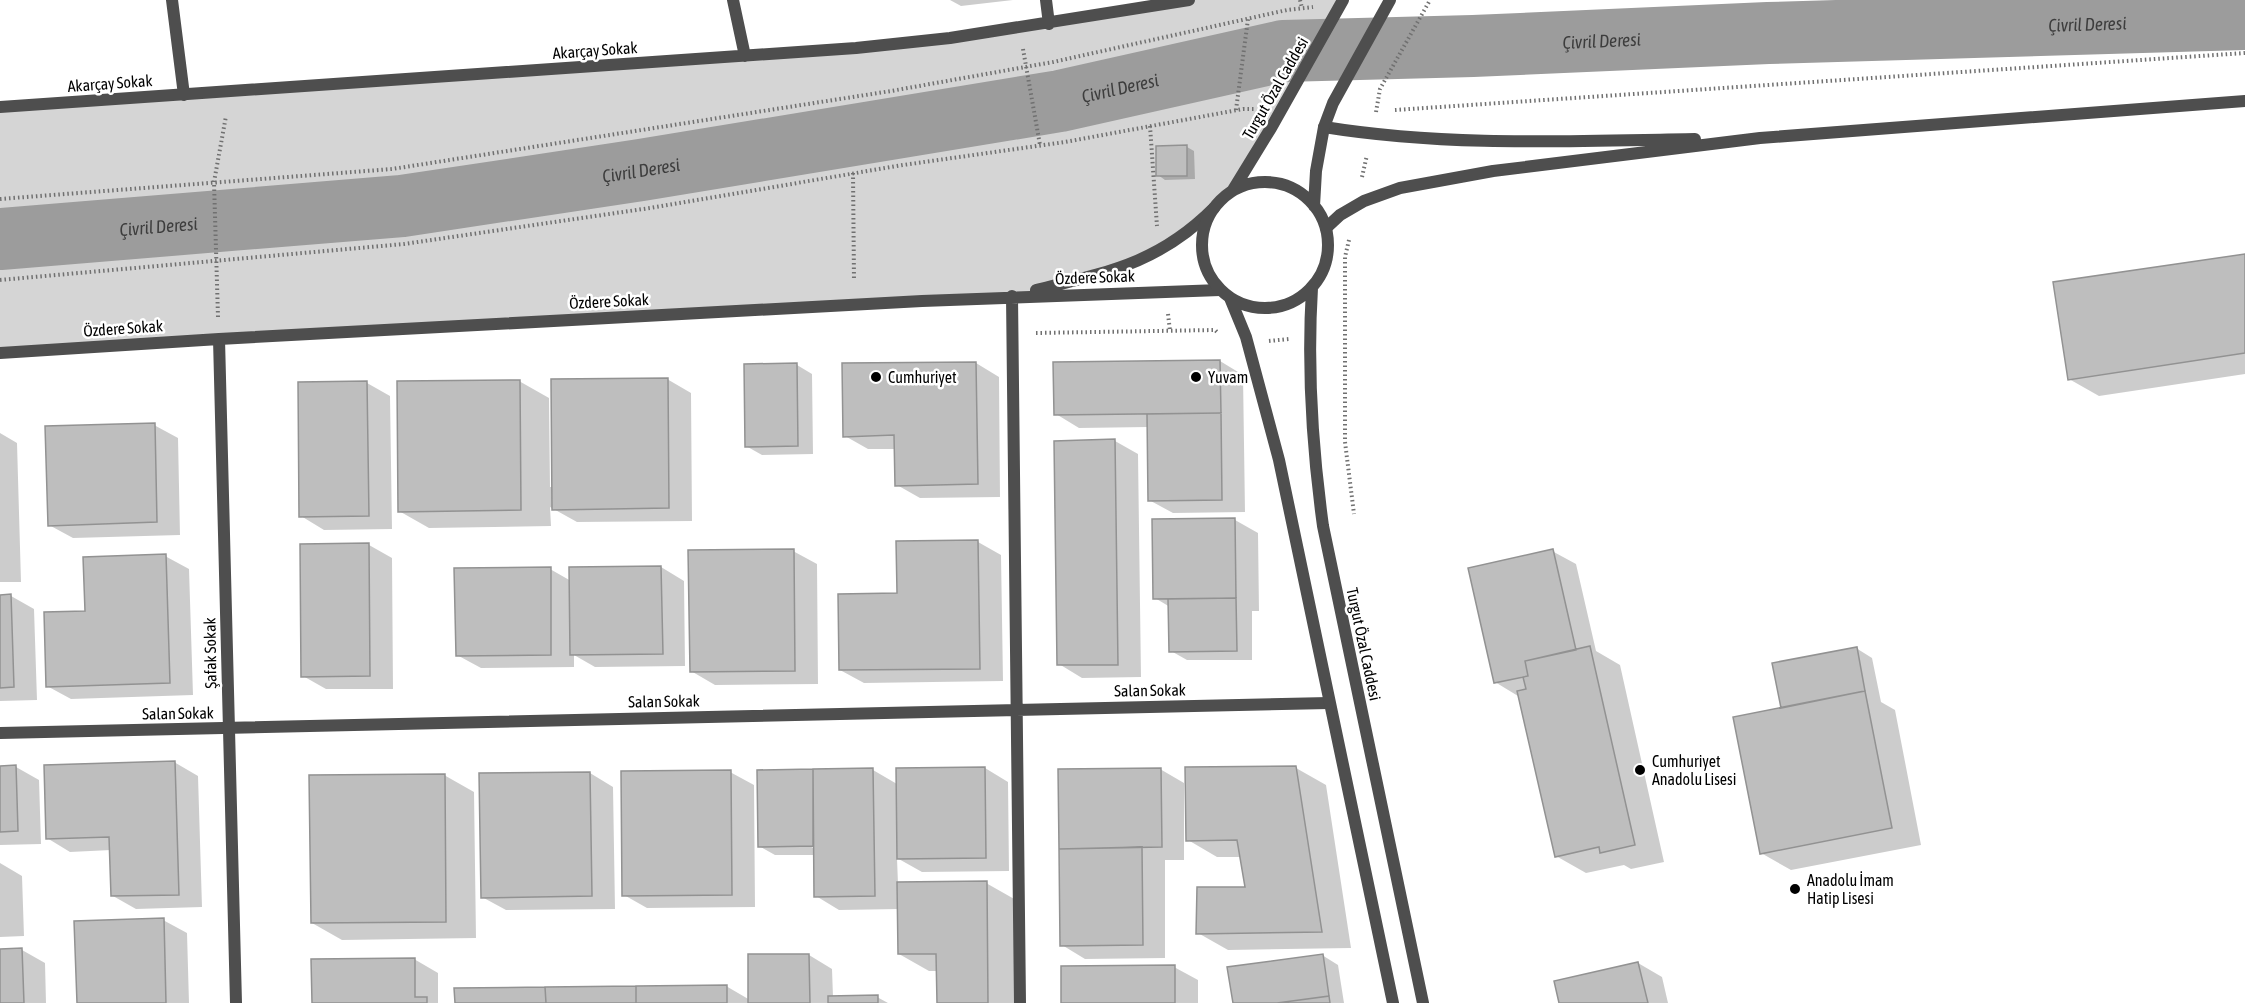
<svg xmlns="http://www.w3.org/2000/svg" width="2245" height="1003" viewBox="0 0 2245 1003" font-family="'Asap Condensed',sans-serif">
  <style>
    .green { fill: #d5d5d5 }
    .shadow { fill: #0003; fill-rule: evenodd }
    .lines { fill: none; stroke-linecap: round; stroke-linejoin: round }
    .river { stroke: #9c9c9c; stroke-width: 62 }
    .building { fill: #bebebe; stroke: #929292; stroke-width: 1.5 }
    .path { stroke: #707070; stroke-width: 4; stroke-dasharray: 1.5 3; stroke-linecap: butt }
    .minor { stroke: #4e4e4e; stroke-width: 12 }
    .tertiary { stroke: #4e4e4e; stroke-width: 12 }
    .poi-dot { fill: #000; stroke: #fff; stroke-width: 2 }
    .labels { text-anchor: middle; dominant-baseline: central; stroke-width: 5; stroke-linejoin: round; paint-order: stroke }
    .street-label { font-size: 16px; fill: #000; stroke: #fff }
    .poi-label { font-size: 16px; fill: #000; stroke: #fff; text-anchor: start }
    .water-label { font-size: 18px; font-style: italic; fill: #3d3d3d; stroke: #fff }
  </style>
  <rect width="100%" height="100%" fill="#fff"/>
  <path class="green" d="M1189,0h154l-110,191 -19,17 -87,57 -115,31 -1012,57v-246l856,-59z"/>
  <path class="shadow" d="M950,0h63l-52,6z
    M1187,147l7,4 1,28 -30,1 -7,-5z
    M2245,255v119l-146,22 -30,-17z
    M1220,361l23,14 2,137 -72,1 -24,-13 -1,-73 -69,1 -23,-14z
    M976,363l23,14 1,120 -80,1 -23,-13 -1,-36h-28l-23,-13z
    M797,365l15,9 1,80 -51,1 -16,-9z
    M667,379l24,14 1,128 -115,1 -27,-15 1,19 -122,2 -30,-17 120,-130 30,17 1,89h3z
    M367,383l23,13 2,133 -68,1 -23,-14z
    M154,425l24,13 2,97 -107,3 -24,-13z
    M0,433l17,10 4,139h-21z
    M1115,441l23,13 3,223 -59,1 -23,-14z
    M1235,520l23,13 1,78h-7v49h-65l-16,-9 -1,-44 -15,-9z
    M978,542l23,13 2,126 -139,2 -24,-13 58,-75z
    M369,545l23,13 1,131h-67l-23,-13z
    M793,551l24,13 1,120 -103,1 -24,-14z
    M1552,551l24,13 20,87 24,14 44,197 -33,7 -7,-4 -38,8 -30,-17 -38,-160 -23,-14z
    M165,556l24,13 4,126 -122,4 -24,-13 40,-74z
    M661,567l23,14 1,85 -90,1 -21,-12v12l-93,1 -24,-13 93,-86 21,12z
    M0,596h11l23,13 3,91 -37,1z
    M1856,648l16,10 9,44 14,8 26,135 -130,25 -30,-17z
    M174,762l24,14 4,131 -66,2 -23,-13 -2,-46 -41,2 -23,-14z
    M0,767h16l23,13 2,64 -41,1z
    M985,768l23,14 1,89 -87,1 -25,-14 1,26 88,-1 30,17 1,103h-79v-32h-9l-30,-17v-45l-60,1 -23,-14 -1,-41h-40l-16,-9 -1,-75 115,-1 24,14zM808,841l7,4v4l-9,-5z
    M1296,768l30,17 25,163 -123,2 -30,-17 49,-45 -5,-31h-25l-29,-17z
    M1160,769l24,14v77h-19v98l-80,1 -23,-14z
    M730,772l24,13 1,122 -108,1 -23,-13z
    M590,773l23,14 2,122 -109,1 -24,-13z
    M444,775l30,17 2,146 -134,2 -30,-17z
    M0,863l22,13 2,60 -24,1z
    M163,920l24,13 2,70h-111z
    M0,950h22l23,13 1,40h-46z
    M809,955l23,14 1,28h44l11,6h-432l270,-17 24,14 -1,-44z
    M1322,955l16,10 6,38h-110z
    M414,959l24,14v30h-125z
    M1638,963l24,14 6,26h-108z
    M1174,967l24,13v23h-135z"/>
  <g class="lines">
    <path class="river" id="s1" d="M0,239l402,-33 239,-36 419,-69 223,-50 190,-5 295,-13 477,-14"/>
  </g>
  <path class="building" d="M1187,145v31h-31v-30z
    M2245,254v99l-177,27 -15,-98z
    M1220,360l1,53 -167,2 -1,-53z
    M976,362l2,122 -83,2 -1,-51 -51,2 -1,-74z
    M797,363l1,83 -53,1 -1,-83z
    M668,378l1,130 -117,2 -1,-131z
    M520,380l1,130 -123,2 -1,-131z
    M367,381l2,135 -70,1 -1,-135z
    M1221,413l1,87 -74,1 -1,-87z
    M155,423l2,99 -109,4 -3,-100z
    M1115,439l3,226h-61l-3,-224z
    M1235,518l1,80 -83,1 -1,-80z
    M978,540l2,129 -141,1 -1,-76 59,-1 -1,-52z
    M369,543l1,133 -69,1 -1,-133z
    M794,549l1,122 -105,1 -2,-122z
    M1553,549l23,101 -51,11 3,15 -34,7 -26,-115z
    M166,554l4,129 -124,4 -2,-75 41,-1 -2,-54z
    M661,566l2,88 -93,1 -1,-88z
    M551,567v88l-95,1 -2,-88z
    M11,594l3,93 -14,1v-93z
    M1236,598l1,53 -68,1 -1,-53z
    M1590,646l45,199 -35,8 -1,-6 -44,10 -38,-166 9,-2 -3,-12 5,-1 -3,-15z
    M1857,647l8,44 -84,17 -9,-45z
    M1865,691l27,137 -132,26 -27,-137z
    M175,761l4,134 -68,1 -2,-59 -63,2 -2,-74z
    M16,765l2,66 -18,1v-66z
    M1296,766l26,166 -126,2 1,-47h48l-8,-47 -51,1 -1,-74z
    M985,767l1,91 -89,1 -1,-91z
    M873,768l2,128 -61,1 -1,-128z
    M1161,768l1,79 -103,2 -1,-80z
    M813,769v77l-55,1 -1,-77z
    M731,770l1,125 -110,1 -1,-125z
    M590,772l2,124 -111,2 -2,-125z
    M445,774l1,148 -135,1 -2,-148z
    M1142,847l1,98 -83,1 -1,-97z
    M987,881l1,122h-51l-1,-49h-38l-1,-72z
    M164,918l2,85h-89l-3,-82z
    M22,948l2,55h-24v-54z
    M748,954h61l1,49h-62z
    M1323,954l6,42 -52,7h-44l-6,-36z
    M415,958v39h12v6h-115l-1,-44z
    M1638,962l10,41h-89l-5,-22z
    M1175,965v38h-114v-37z
    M727,985v18h-91v-17z
    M636,986v17h-90l-1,-16z
    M545,987l1,16h-91l-1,-15z
    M878,995v8h-50v-7z
    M1329,996l1,7h-53z"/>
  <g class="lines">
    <path class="path" d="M1300,0l2,8
      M1023,49l17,96
      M1236,110l12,-91
      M1395,110l850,-57
      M1376,112l4,-23 50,-89
      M1150,126l7,100
      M853,173l1,108
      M1362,177l5,-22
      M0,199l392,-30 499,-78 162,-29 234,-52 26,-3
      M1349,240l-4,17v185l9,72
      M0,280l404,-36 246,-36 253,-43 162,-23 178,-33h13
      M1168,314l2,17
      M218,317l-4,-135 12,-66
      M1036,333l179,-3 2,2
      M1269,341l20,-2"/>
    <path class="minor" d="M172,0l12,95
      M733,0l12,56
      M1046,0l3,24
      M0,107l856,-59 94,-10 239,-38
      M1324,127c124,20 246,14 371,12
      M1326,228l14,-13 24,-14 36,-13 93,-17 267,-33 485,-37
      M1036,290c73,-18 123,-27 178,-82
      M1012,296l8,707
      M219,339l17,664
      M0,353l219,-14 703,-38 298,-11
      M0,733l1329,-30"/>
    <path class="tertiary" d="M1202 245a63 63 0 1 1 126 0a63 63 0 1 1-126 0Z
      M1233,190l38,-62 72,-128
      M1314,206l2,-35 8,-44 9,-24 57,-103
      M1312,288c-5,81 0,158 11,238l100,477
      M1230,298l16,39 33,123 114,543"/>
  </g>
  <g class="poi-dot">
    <circle cx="876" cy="377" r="6"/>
    <circle cx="1196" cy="377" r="6"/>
    <circle cx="1640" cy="770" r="6"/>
    <circle cx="1795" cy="889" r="6"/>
  </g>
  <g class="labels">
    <g class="street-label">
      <text transform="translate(595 50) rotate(-4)">Akarçay Sokak</text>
      <text transform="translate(110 83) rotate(-4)">Akarçay Sokak</text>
      <text transform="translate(1275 88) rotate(-60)">Turgut Özal Caddesi</text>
      <text transform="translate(1095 277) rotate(-2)">Özdere Sokak</text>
      <text transform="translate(609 301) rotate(-3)">Özdere Sokak</text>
      <text transform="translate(123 328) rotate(-4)">Özdere Sokak</text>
      <text transform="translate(1364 644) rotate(78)">Turgut Özal Caddesi</text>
      <text transform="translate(210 653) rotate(-91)">Şafak Sokak</text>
      <text transform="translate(1150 690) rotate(-1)">Salan Sokak</text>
      <text transform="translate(664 701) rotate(-1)">Salan Sokak</text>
      <text transform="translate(178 713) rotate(-1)">Salan Sokak</text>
    </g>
    <g class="poi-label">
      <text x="888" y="377">Cumhuriyet</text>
      <text x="1208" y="377">Yuvam</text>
      <text x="1652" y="761">Cumhuriyet<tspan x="1652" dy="18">Anadolu Lisesi</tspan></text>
      <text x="1807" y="880">Anadolu İmam<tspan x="1807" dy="18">Hatip Lisesi</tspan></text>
    </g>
    <g class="water-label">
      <text stroke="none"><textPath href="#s1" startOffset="2103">Çivril Deresi</textPath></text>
      <text stroke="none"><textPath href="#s1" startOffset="1617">Çivril Deresi</textPath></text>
      <text stroke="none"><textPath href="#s1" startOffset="1131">Çivril Deresi</textPath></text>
      <text stroke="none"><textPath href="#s1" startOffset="645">Çivril Deresi</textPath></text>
      <text stroke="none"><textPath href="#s1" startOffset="159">Çivril Deresi</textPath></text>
    </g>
  </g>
</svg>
